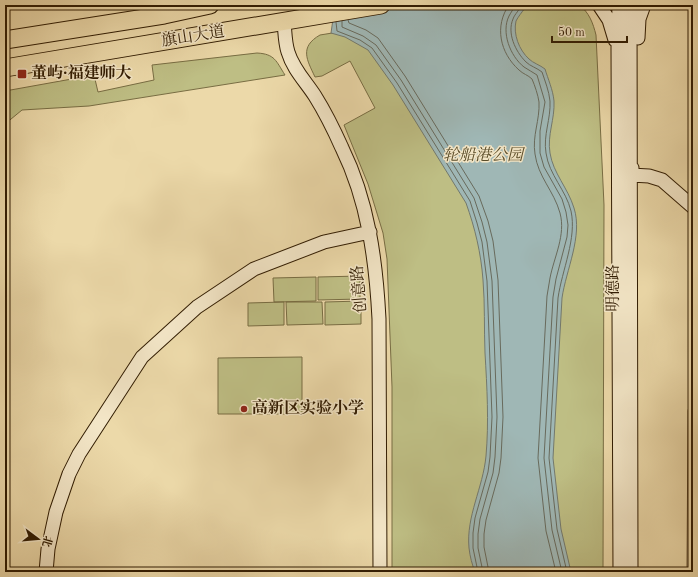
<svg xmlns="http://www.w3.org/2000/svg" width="698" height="577" viewBox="0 0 698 577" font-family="'Old Standard TT','Noto Serif SC',serif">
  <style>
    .green { fill: #bebe84; stroke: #786d43 }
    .water { fill: #9fb7b5; stroke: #73796d }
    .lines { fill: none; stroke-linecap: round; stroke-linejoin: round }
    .shore { stroke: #686a5c; stroke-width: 1 }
    .street-casing { stroke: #604b2c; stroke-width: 11 }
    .secondary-casing { stroke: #311c02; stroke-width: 15 }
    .highway-casing { stroke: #311c02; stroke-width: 19 }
    .street { stroke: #f3e6c7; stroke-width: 9 }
    .secondary { stroke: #f3e6c7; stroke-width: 13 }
    .highway { stroke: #ecd9a9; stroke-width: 17 }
    .poi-dot { fill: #8f2418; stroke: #f3e6c7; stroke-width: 1.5 }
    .labels { text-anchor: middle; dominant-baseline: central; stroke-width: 3; stroke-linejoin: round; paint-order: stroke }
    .street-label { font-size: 16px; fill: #311c02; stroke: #f3e6c7 }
    .poi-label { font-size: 16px; font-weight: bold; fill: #311c02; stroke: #f3e6c7; text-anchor: start }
    .park-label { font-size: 16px; font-style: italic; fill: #5b4d29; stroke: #f3e6c7 }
  </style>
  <rect width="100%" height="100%" fill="#ecd9a9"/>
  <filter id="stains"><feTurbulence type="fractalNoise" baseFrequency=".005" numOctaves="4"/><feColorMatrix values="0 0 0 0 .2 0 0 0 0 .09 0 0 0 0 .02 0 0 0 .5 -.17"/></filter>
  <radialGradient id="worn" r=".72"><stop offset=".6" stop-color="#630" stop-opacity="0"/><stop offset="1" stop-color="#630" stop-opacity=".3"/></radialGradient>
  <path class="green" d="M504,5h75c10,7 14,18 17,30l8,170 -1,367h-211v-185l-5,-128 -4,-26 -15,-49 -24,-59 31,-17 -25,-47 -28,15 -7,1c-8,-17 -16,-30 5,-42z
    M257,53c18,1 19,8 28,22l-196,31 -67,4 -17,14v-33l89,-16 4,17 56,-12 -2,-15z
    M360,276v23l-42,1v-23z
    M316,277v24l-42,1 -1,-24z
    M361,301v23l-36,1v-23z
    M284,302v23l-36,1v-23z
    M286,302h36l1,22 -36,1z
    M302,357v57h-84v-56z"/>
  <path class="water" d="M335,5h189l1,3c-3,4 -7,9 -9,13 -3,13 3,29 13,38 4,4 11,6 16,10 3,10 8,21 9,32 1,18 -7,34 -4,52 3,20 18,35 24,55 9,28 -8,62 -12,90l-9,160 8,71 10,43h-96c-3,-8 -5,-15 -6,-24 -3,-32 14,-60 17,-92 3,-34 1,-69 -1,-103 -1,-24 0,-49 -2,-73 -2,-27 -8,-52 -17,-77l-73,-118 -25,-35 -23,-13 -14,-4z"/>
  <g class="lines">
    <path class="shore" d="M509,5c-15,21 -9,48 10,65 4,4 9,5 13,9 3,7 6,16 7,23 1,18 -7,34 -4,52 3,23 19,37 25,59 6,22 -6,44 -10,65 -1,6 -2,12 -3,18l-9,162 8,73 10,41
      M515,5c-1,4 -4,7 -6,11 -8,16 1,40 15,51 4,3 9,5 13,8l8,27 -5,29v22l4,14 18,32 4,13 2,13 -1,12 -11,42 -3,18 -9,161 8,72 10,42
      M520,5c0,6 -5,8 -7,14 -6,14 2,32 13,43 4,4 11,6 16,10 3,9 7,19 8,29 1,18 -7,34 -4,52 3,22 20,37 25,58 6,27 -9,59 -13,87l-9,160 8,71 10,43
      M348,20l1,3 17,7 12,8 27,38 74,120 9,25 5,20 5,39 5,137 -2,41 -2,15 -13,47 -2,14v13l5,25
      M342,21v6l21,9 13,9 25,35 73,118 8,24 5,20 5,39 5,136 -2,40 -2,16 -13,46 -2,15v14l5,24
      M336,22l1,9 23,9 12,8 25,35 73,118 7,22 5,19 5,39 5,136 -2,40 -2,15 -13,46 -2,15v15l5,24"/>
    <g class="street-casing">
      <path id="street" d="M692,572l1,-161"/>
    </g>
    <g class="secondary-casing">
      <path id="secondary" d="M599,5l10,15 6,20
        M619,5l-1,43 2,524
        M630,5l1,567
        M284,22c1,10 1,21 4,30 5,17 18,30 27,44 10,16 19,34 27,52 26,53 34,112 37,171l1,253
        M638,38l1,-19 5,-14
        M632,168l-1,7 18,1 13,4 31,27
        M46,572l2,-23 8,-37 13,-38 10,-20 63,-97 55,-50 57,-38 70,-27 46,-10"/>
    </g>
    <g class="highway-casing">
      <path id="highway" d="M5,40l159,-25 46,-10
        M5,68l376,-63"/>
    </g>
    <use href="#street" class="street"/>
    <use href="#secondary" class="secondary"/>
    <use href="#highway" class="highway"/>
  </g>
  <g class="poi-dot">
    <rect x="17" y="69" width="10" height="10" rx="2"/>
    <circle cx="244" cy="409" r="4"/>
  </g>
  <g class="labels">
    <g class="street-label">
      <text transform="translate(193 37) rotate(-9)">旗山大道</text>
      <text transform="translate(614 288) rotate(-90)">明德路</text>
      <text transform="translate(360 289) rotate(-95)">创意路</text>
    </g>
    <g class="poi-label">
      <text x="31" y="74">董屿·福建师大</text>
      <text x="252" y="409">高新区实验小学</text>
    </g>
    <g class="park-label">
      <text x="483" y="156">轮船港公园</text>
    </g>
  </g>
  <rect width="698" height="577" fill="none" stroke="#ecd9a9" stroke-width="20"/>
  <rect x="6" y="6" width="686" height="565" fill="none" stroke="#311c02" stroke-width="2"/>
  <rect x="10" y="10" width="678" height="557" fill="none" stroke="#311c02"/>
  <g transform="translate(38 539) rotate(106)" stroke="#f3e6c7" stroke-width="3" paint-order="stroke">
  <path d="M0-3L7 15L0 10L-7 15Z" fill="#311c02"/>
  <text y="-6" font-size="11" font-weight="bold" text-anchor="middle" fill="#311c02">北</text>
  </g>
  <path d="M552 36v6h75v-6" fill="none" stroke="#311c02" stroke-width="2"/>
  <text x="558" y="36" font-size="12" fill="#311c02" stroke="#f3e6c7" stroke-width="3" paint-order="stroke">50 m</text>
  <rect width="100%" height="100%" filter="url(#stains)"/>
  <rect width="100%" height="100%" fill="url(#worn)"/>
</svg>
